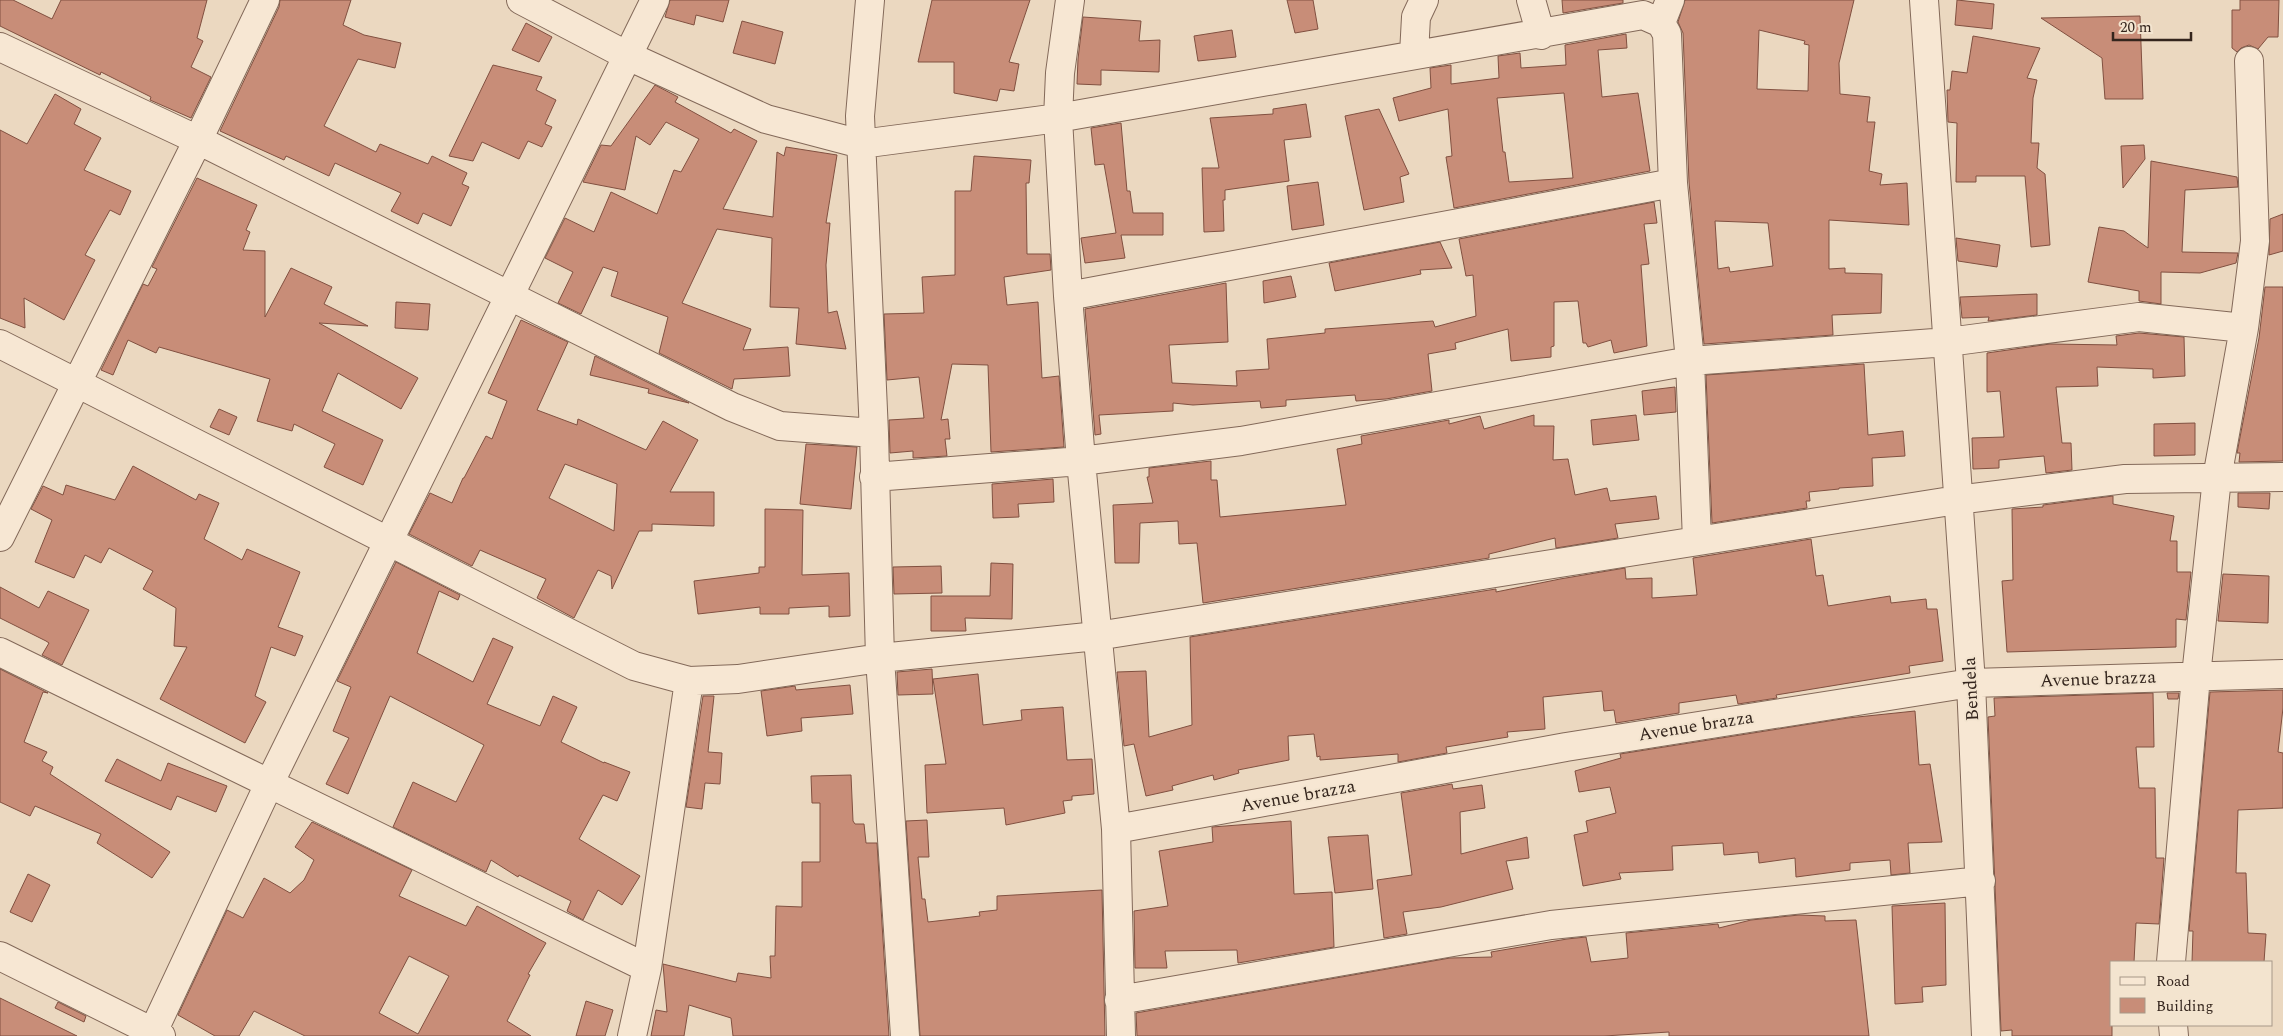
<svg xmlns="http://www.w3.org/2000/svg" width="2283" height="1036" viewBox="0 0 2283 1036" font-family="Spectral,serif">
  <style>
    .building { fill: #c88d78; stroke: #815040; fill-rule: evenodd }
    .lines { fill: none; stroke-linecap: round; stroke-linejoin: round }
    .minor-casing { stroke: #836959; stroke-width: 30 }
    .minor { stroke: #f7e7d3; stroke-width: 28 }
    .labels { text-anchor: middle; dominant-baseline: central; stroke-width: 4; stroke-linejoin: round; paint-order: stroke }
    .street-label { font-size: 18px; fill: #34251d; stroke: #f3e4cf }
  </style>
  <rect width="100%" height="100%" fill="#ebd8c0"/>
  <path class="building" d="M0,0h13l39,19 9,-19h146l-10,38 6,3 -12,26 20,10 -20,41 -41,-18 1,-3 -50,-25 -1,3 -100,-49z
    M280,0h71l-8,25 21,10 37,8 -6,25 -37,-9 -34,67 52,26 4,-8 48,20 4,-8 35,17 -5,11 7,3 -18,39 -28,-13 -5,11 -27,-13 10,-18 -66,-30 -6,13 -43,-20 -2,4 -64,-29 59,-124z
    M670,0h59l-6,22 -27,-7 -2,10 -29,-8z
    M932,0h98l-21,62 10,2 -5,27 -14,-2 -3,12 -43,-8v-31h-36z
    M1287,0h26l5,29 -23,4z
    M1562,0h61v3l-60,10z
    M1685,0h169l-15,63 1,31 30,3 -3,25h8l-6,49 13,3 -2,11 27,-2 2,42 -80,-5v49l16,-1v5l37,1 -1,39 -49,2 1,20 -129,9 -15,-162 -6,-149 -5,-11zM1759,30l46,11 -1,3 5,1 -1,46 -51,-2zM1715,221l53,2 5,43 -43,6 -1,-5 -11,2z
    M1957,0l37,4 -2,25 -37,-4z
    M2240,0h39l-1,37h-10l-10,12 -9,-4 -8,3 -4,4 -5,-4v-38h8z
    M2140,16l3,83h-38l-3,-41 -61,-40z
    M1083,17l58,4 -2,20 21,-1 -1,32 -58,-2v15l-24,-1 1,-25z
    M742,21l41,11 -8,32 -42,-11z
    M526,23l26,14 -13,25 -27,-12z
    M1232,30l4,27 -38,4 -4,-25z
    M1626,34l1,14 -29,2 4,47 36,-4 12,78 -196,37 -8,-51 6,-1 -4,-47 -49,12 -6,-23 38,-10 -1,-20 21,-3v19l48,-6 -1,-22 22,-3 1,15 45,-3 -1,-20zM1564,93l9,85 -64,4 -4,-30h-2l-6,-54z
    M1973,36l67,12 -13,30 10,2 -4,18 -2,45h8l-2,25 8,6 5,71 -19,2 -6,-71h-49v6h-20l1,-59 -9,-1 -1,-32h3l2,-19 15,2z
    M493,65l49,12 -6,13 20,10 -11,24 7,3 -10,20 -14,-6 -9,18 -37,-17 -9,19 -24,-5z
    M655,85l23,12 -3,5 56,31 3,-4 23,12 -34,68 50,8 4,-65 7,4 2,-9 51,8 -11,68h4l-4,42 2,48 9,-2 9,38 -50,-5 3,-36 -29,-1 2,-69 -55,-9 -35,74 69,26 -8,21 45,-3 2,29 -56,3 -2,10 -73,-36 9,-36 -57,-21 7,-24 -15,-5 -22,47 -23,-11 15,-31 -28,-14 20,-40 29,14 17,-40 46,22 17,-44 7,2 18,-33 -33,-17 -16,23 -14,-9 -11,54 -42,-8 18,-37 10,1z
    M55,94l26,15 -7,15 27,14 -17,32 47,21 -11,24 -10,-5 -25,45 10,5 -31,60 -40,-22 1,30 -25,-10v-188l27,14z
    M1306,104l5,33 -27,3 5,41 -64,9v10h-2l1,31 -20,1 -2,-64h17l-9,-50 63,-4v-5z
    M1379,109l30,65 -9,3 4,25 -40,8 -19,-94z
    M1121,123l6,68h3l3,22h30v22h-42l4,23 -40,5 -4,-25 35,-5 -12,-69 -9,1 -4,-37z
    M2144,145l1,14 -22,29 -2,-42z
    M974,156l57,4 -2,23h-3l1,71h23l1,16 -47,7 3,28 31,-3 4,76 17,-2 5,71 -73,5 -3,-87 -36,-1 -11,56 7,-1 2,20h-5l2,17 -34,2v-7l-23,2 -1,-33 35,-2 -5,-41 -32,3 -3,-66 40,-1 -2,-36 33,-2v-84h16z
    M2151,161l86,16 1,10 -53,3 -3,62 56,1 -2,10 -36,10 -39,-1v32l-22,-3v-10l-51,-9 11,-55 25,4 24,17z
    M197,178l60,27 -11,25 4,2 -7,18 22,1v66l26,-49 41,19 -8,17 44,22 -49,-3 99,55 -17,31 -63,-36 -16,38 61,29 -20,45 -39,-18 11,-23 -41,-20 -2,7 -35,-10 13,-42 -111,-32 -3,6 -28,-13 -15,35 -12,-5 42,-86 5,2 9,-17 -5,-2z
    M1318,182l6,43 -32,5 -5,-44z
    M1654,202l3,21 -13,1 5,40 -8,1 6,81 -33,7 -3,-13 -23,7 -2,-4h-3l-5,-42 -24,1v44l-3,1v10l-40,4 -3,-32 -53,14 1,6 -28,5 4,37 -46,8 -30,2 -1,-6 -69,5v6l-25,2 -1,-7 -67,4 -20,-2v8l-74,4 2,19 -6,1 -10,-126 141,-26 2,59 -59,3 3,38 65,3 -1,-15 33,-2 -2,-30 58,-6v-4l108,-8 2,6 41,-11 -3,-41 -7,1 -7,-37z
    M2283,214v37l-14,4 1,-36z
    M1956,238l44,7 -3,22 -39,-6z
    M1440,242l12,26 -32,2 1,4 -86,17 -6,-28z
    M1291,276l5,21 -32,6 -1,-22z
    M2265,287h18v174l-44,1 1,-9h-3l22,-115z
    M2037,294v21l-49,6 1,-4 -27,1 -2,-21z
    M396,302l34,2 -2,26 -33,-2z
    M521,320l47,22 -31,68 40,15 1,-6 68,31 17,-29 35,19 -28,52h44v34l-62,-2v7h-13l-27,58 -1,-13 -13,-6 -24,48 -37,-20 9,-19 -66,-29 -8,16 -63,-32 21,-41 22,10 11,-25h1l22,-42 6,3 15,-38 -19,-8zM565,464l52,20 -3,47 -65,-33z
    M2139,333l45,4 1,39 -32,2v-9l-56,-2 1,19 -42,1 6,56h9l1,27 -26,3 -2,-17 -45,4v8l-26,1 -1,-31 32,-1 -4,-46 -13,1v-39l63,-9 67,1 -1,-9z
    M595,356l94,47 -41,-10 1,-4 -59,-14z
    M1864,364l4,71 35,-4 2,25 -33,2 1,28 -34,2v1l-30,3 1,9h-4l1,7 -95,15 -6,-148z
    M1675,387l1,25 -32,3 -2,-24z
    M219,409l18,8 -8,18 -19,-8z
    M1534,415v11h20l-1,34 15,-1 7,36 32,-7 3,13 46,-5 3,23 -44,5 3,14 -62,10 -1,-10 -66,16v4l-286,45 -6,-60 -18,1 -1,-23 -38,2 -1,40h-24l-2,-58 40,-2 -6,-26h2v-9l62,-7v19h6l3,37 126,-12 -9,-56 25,-5 -1,-8 88,-16v4l31,-8 4,13z
    M1636,415l3,25 -46,5 -2,-25z
    M2195,423v32l-41,1v-32z
    M806,444l51,3 -6,62 -51,-5z
    M133,466l63,34 3,-6 20,9 -15,36 38,21 5,-11 53,23 -22,55 25,9 -8,20 -24,-9 -16,49 11,6 -21,41 -85,-44 27,-52 -13,-1 2,-38 -33,-19 10,-18 -44,-23 -8,15 -16,-8 -11,23 -39,-16 17,-42 -21,-11 12,-23 20,9 3,-10 49,15z
    M1053,479l1,23 -36,2 1,13 -26,1 -1,-34z
    M2238,493h32l-1,16 -31,-2z
    M2113,496v8l61,12 -4,25h7v31h14l-5,48 -10,-1v28l-169,5 -5,-71 11,-1 -1,-71 31,-2v-2z
    M765,509l38,1 -1,65 47,-2 1,43 -21,1v-11l-40,2v6h-29v-7l-62,7 -4,-33 65,-8v-6h6z
    M1811,539l5,37 7,-1 5,31 62,-10 1,7 35,-4 1,10h10l6,52 -34,5 1,7 -134,22 1,3 -39,6 -2,-9 -57,8v10l-63,10 -2,-13 -10,1 -2,-20 -59,6 2,32 -38,3 1,5 -62,10 1,6 -49,9v-8l-78,6v-4l-3,1 -3,-23 -26,2 1,24 -51,10 1,3 -25,7 -1,-5 -41,11 1,4 -27,6 -12,-52 -10,2 -7,-74 29,-1 3,66 43,-12 -2,-88 306,-48v3l64,-13 65,-11 1,11 26,-1v20l45,-3 -4,-37z
    M396,562l64,33 -2,5 -19,-9 -22,62 56,29 20,-44 20,9 -26,57 53,22 13,-30 24,11 -16,35 43,21v-1l26,10 -13,29 -14,-6 -24,44 61,37 -18,29 -24,-15 -15,30 -16,-9 4,-10 -52,-26 -1,2 -27,-17 -5,12 -93,-45 20,-45 43,20 28,-57 -94,-49 -42,98 -22,-10 23,-46 -16,-7 18,-44 -14,-6z
    M991,563l22,1 -1,55 -47,-1 1,13h-35v-35h59z
    M941,566l1,27 -48,1 -1,-27z
    M2223,574l46,2 -1,47 -50,-2z
    M0,587l39,21 9,-17 41,19 -27,55 -20,-10 7,-12 -3,-2 -46,-23z
    M0,669l48,24 -5,-1 -19,50 23,10 -5,9 11,6 -3,7 120,78 -18,26 -55,-35 4,-9 -66,-28 -5,10 -30,-14z
    M932,669l1,25 -35,1 -1,-23z
    M978,674l5,51 39,-5 -1,-10 42,-3 4,53 25,-1 2,35 -22,2v4l-9,1 2,12 -59,12 -2,-17 -77,5 -2,-48 21,-1 -13,-85z
    M850,685l3,29 -52,4 1,13 -35,5 -6,-45 34,-5 1,4z
    M2283,690v18l-5,44 5,1v55l-45,2 -2,63h10l2,60 18,1 -2,28h-72l1,-31h-4l21,-239z
    M2153,693l1,54h-18l3,41h16l1,70h8l-5,66 -23,-1 -2,39h-22v74h-100v-6l-11,1 -13,-314 7,-1 -1,-18z
    M2167,693h12l-1,6h-10z
    M703,696h11l-6,56 14,1 -2,31 -15,-1 -3,26 -16,-2z
    M1915,711l4,54 11,-1 12,78 -34,1 2,30 -19,2 -1,-15 -40,3v7l-54,7 -1,-19 -36,5 -1,-11 -34,3 -1,-12 -51,3 1,24 -54,3 2,6 -38,7 -9,-51 14,-3 -2,-11 30,-8 -6,-26 -31,5 -4,-21 46,-13 -1,-4 228,-36z
    M117,759l44,22 7,-18 59,23 -11,26 -39,-16 -6,14 -66,-29z
    M851,775l2,46 2,3h9l2,19h11l12,193h-156l-2,-18 -42,-13 -5,31h-33l5,-26 11,2 -4,-48 73,18 2,-9 33,5 -1,-22h5l1,-50 26,1v-45h18v-59h-8l-1,-27z
    M1452,784l1,5 29,-4 3,23 -25,4 1,42 66,-17 2,21 -23,3 7,28 -72,18 -38,5 4,22 -23,4 -7,-58 35,-5 -11,-82z
    M927,820l2,37h-11l4,42h3l3,23 52,-6 -1,-4 18,-2v-14l105,-6 3,146h-185l-14,-215z
    M1291,821l3,73 38,-2 2,55 -96,16 -1,-13 -72,1 2,17h-32l-1,-57 34,-5 -9,-55 54,-9 -1,-15z
    M312,822l100,48 -13,26 67,30 11,-20 69,37 -18,31 2,1 -23,46 24,15h-226l-51,-25 -15,25h-24l-37,-21 49,-105 16,8 21,-40 26,15 14,-13 10,-20 -19,-13zM409,956l40,20 -31,58 -39,-21z
    M1368,835l5,54 -38,4 -7,-56z
    M28,874l22,11 -18,37 -22,-10z
    M1945,903l1,82 -24,2 1,15 -28,2 -3,-98z
    M1799,915l26,1v5l31,-1 13,116h-200v-4l-65,4h-467l-1,-23 314,-55 42,-1 -1,-5 76,-13 19,-2 5,25 37,-4 -2,-25 92,-9 1,4 32,-8z
    M0,998l77,38h-77z
    M586,1001l27,9 -8,26h-29z
    M58,1002l28,14 -2,6 -29,-14z"/>
  <g class="lines">
    <g class="minor-casing">
      <path id="minor" d="M521,0l105,55 140,64 95,25 197,-26 585,-103 18,8 6,11 6,149 17,178 7,180
        M870,0l-10,116 14,317 6,225 25,378
        M1070,0l-10,73 -2,45 10,178 13,165 35,368 5,207
        M1531,0l10,35
        M1924,0l47,683 15,353
        M1661,23l9,-23
        M0,47l198,93 534,267 48,19 94,7
        M1414,54l2,-37 8,-17
        M1068,296l605,-113
        M0,344l634,322 55,15 49,-2 142,-21 217,-22 860,-136 168,-21 158,-2
        M874,477l207,-16 160,-20 449,-80 258,-19 191,-25 105,11
        M0,537l198,-397 67,-140
        M0,652l647,316
        M1116,829l450,-82 405,-64 312,-9
        M0,956l161,80
        M2171,962l25,-286 21,-198 27,-150 11,-87 -6,-180
        M1119,1000l432,-75 430,-44
        M2173,1025l1,11
        M153,1032l116,-248 386,-784
        M632,1036l15,-68 42,-287"/>
    </g>
    <use href="#minor" class="minor"/>
  </g>
  <g class="labels">
    <g class="street-label">
      <text transform="translate(2098 679) rotate(-2)">Avenue brazza</text>
      <text transform="translate(1971 689) rotate(-93)">Bendela</text>
      <text transform="translate(1696 726) rotate(-9)">Avenue brazza</text>
      <text transform="translate(1298 796) rotate(-10)">Avenue brazza</text>
    </g>
  </g>
  <rect x="2110" y="961" width="162" height="65" fill="#f3e4cf" stroke="#a79888"/>
  <rect x="2120" y="977" width="25" height="8" fill="#f7e7d3" stroke="#a79888"/>
  <text x="2156" y="986" font-size="15" fill="#34251d">Road</text>
  <rect x="2120" y="998" width="25" height="15" fill="#c88d78" stroke="#a79888"/>
  <text x="2156" y="1011" font-size="15" fill="#34251d">Building</text>
  <path d="M2113 32v8h78v-8" fill="none" stroke="#34251d" stroke-width="2.5"/>
  <text x="2120" y="32" font-size="15" fill="#34251d" stroke="#f3e4cf" stroke-width="4" paint-order="stroke">20 m</text>
</svg>
